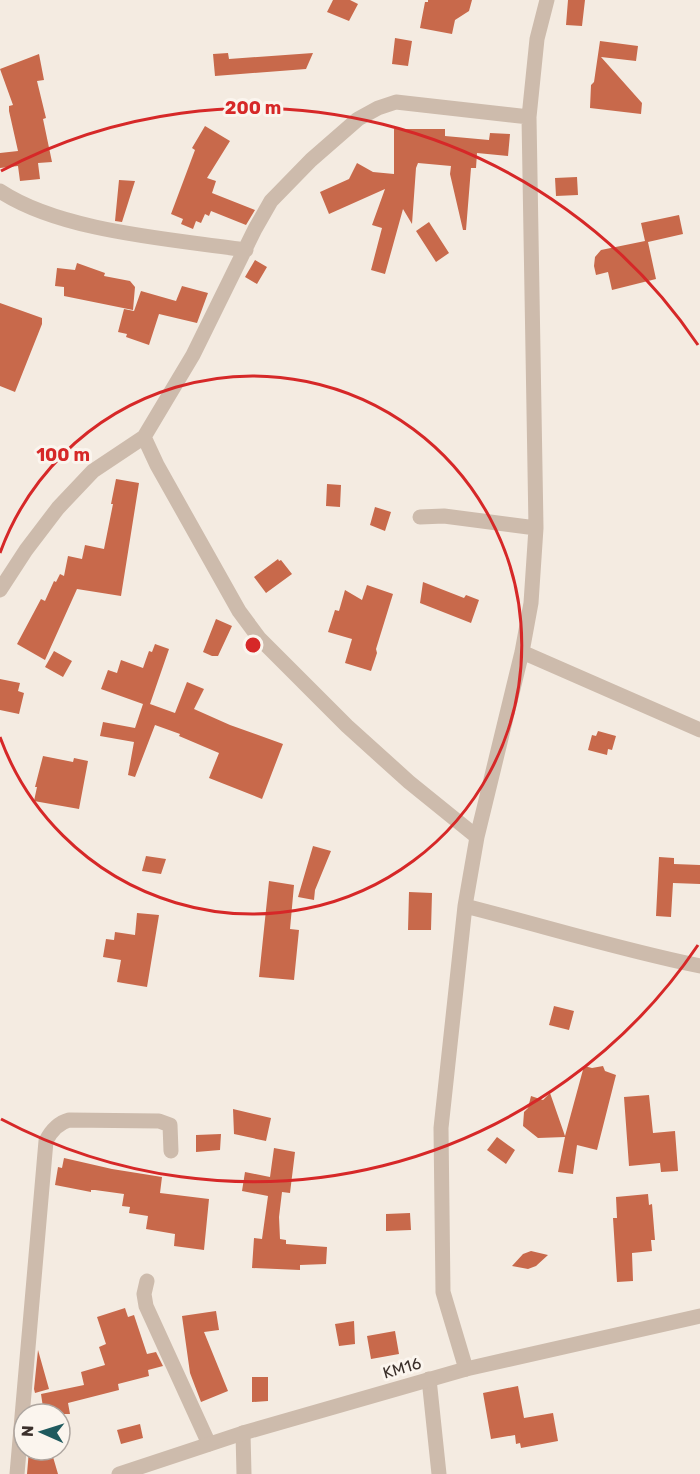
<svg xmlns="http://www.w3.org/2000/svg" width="700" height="1474" viewBox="0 0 700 1474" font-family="Rubik,sans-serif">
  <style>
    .building { fill: #c8694b }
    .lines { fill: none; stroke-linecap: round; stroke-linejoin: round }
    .minor { stroke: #cdbbac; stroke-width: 15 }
    .tertiary { stroke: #cdbbac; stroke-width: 15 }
    .ring { fill: none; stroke: #d62828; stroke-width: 3 }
    .labels { text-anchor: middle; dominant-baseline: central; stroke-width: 6; stroke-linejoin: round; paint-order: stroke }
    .street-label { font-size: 16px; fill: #3b302b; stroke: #fbf5ee }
    .centre { fill: #d62828; stroke: #fbf5ee; stroke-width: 3 }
    .ring-label { font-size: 18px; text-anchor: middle; font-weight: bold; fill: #d62828; stroke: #fbf5ee; stroke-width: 6; stroke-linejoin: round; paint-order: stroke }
  </style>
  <rect width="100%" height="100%" fill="#f4ebe1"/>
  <path class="building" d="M333,0h17l8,4 -9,17 -22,-9z
    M428,0h44l-3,11 -14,9 -3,14 -32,-6 5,-26h3z
    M568,0h17l-3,26 -16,-1z
    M395,38l17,3 -4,25 -16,-2z
    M600,41l38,5 -2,15 -35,-4 41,46 -1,11 -51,-6 1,-23 3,-3z
    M228,53l1,6 84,-6 -7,16 -91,7 -2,-22z
    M39,54l5,26 -7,1 9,37 -3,1 9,43 -14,1 2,16 -20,2 -2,-15 -18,2v-15l18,-2 -9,-40v-5l4,-1 -13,-36z
    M205,126l25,15 -23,37 9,3 -4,12 43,17 -9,15 -35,-14 -2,5 -4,-2 -4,9 -5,-2 -3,8 -12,-5 2,-5 -12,-5 24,-64 -3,-2z
    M394,129h51v7l44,4 1,-7 20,1 -2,22 -31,-3 -1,15h-5l-5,62h-3l-13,-56 1,-8 -33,-3 -2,5 -4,56 -9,-15 -18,65 -14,-4 11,-42 -10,-3 13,-36 -56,25 -9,-22 29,-13 8,-16 16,9 21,2z
    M577,177l1,18 -22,1 -1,-18z
    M119,180l16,1 -13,41 -7,-1z
    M679,215l4,19 -35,8 8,37 -44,11 -4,-18 -12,3 -2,-9 1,-9 6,-7 44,-9 -4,-18z
    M429,222l20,31 -13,9 -20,-31z
    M255,260l12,7 -10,17 -12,-7z
    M77,263l28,10 -1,3 26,5 5,6 -2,23 -69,-14v-9l-9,-1 2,-18 18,2z
    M182,286l26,7 -11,30 -38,-9 -10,31 -23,-8 1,-3 -9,-2 6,-23 10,2 7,-20 35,10z
    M0,303l42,15v6l-27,68 -15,-6z
    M116,479l23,4 -18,113 -44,-7 -32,71 -28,-16 24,-45 4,2 9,-20 2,1 4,-8 4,2 4,-20 14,3 3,-14 19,4 9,-45h-2z
    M327,484l14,1 -1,22 -14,-1z
    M375,507l16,5 -6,19 -15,-6z
    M278,559l1,2 2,-1 11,14 -26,19 -12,-16z
    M423,582l41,16 2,-3 13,5 -8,23 -51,-20z
    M367,585l26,9 -17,55 1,4 -6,18 -26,-8 7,-24 -24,-7 7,-22 4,1 6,-21 17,10z
    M216,619l16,7 -14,30h-6l-9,-4z
    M155,644l14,5 -19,55 25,9 12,-31 17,7 -10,20 36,16 53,19 -21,55 -53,-21 10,-25 -40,-17 1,-2 -25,-9 -20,52 -7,-2 6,-33 -34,-6 3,-14 32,6 8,-24 -42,-15 7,-19 9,3 4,-13 22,8 6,-17 3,1z
    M54,651l18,10 -9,16 -18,-10z
    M0,679l20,4 -2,8 6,2 -5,21 -19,-4z
    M598,731l18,5 -4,14 -4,-1 -1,6 -19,-5 4,-15 4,1z
    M43,756l30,6 1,-4 14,3 -9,48 -45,-8 3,-14h-2z
    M313,846l18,5 -16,39 -1,10 -16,-3z
    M146,856l20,3 -5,15 -19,-3z
    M659,857l15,1v6l26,1v19l-27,-1 -2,34 -15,-1z
    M269,881l25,4 -4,44 9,1 -5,50 -35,-3z
    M409,892l23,1 -1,37h-23z
    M137,913l22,2 -12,72 -30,-5 4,-22 -18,-3 3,-18 8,1 1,-8 20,3z
    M554,1006l20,5 -5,19 -20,-5z
    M584,1066l8,2 11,-2 2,5 11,4 -19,75 -20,-5 -4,29 -15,-2 7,-35 -27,1 -15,-12 1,-14 4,-4 3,-12 12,4 7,-7 15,43z
    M649,1095l4,38 22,-2 3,40 -17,1 -1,-9 -31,3 -5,-69z
    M233,1109l38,9 -5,23 -32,-7z
    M221,1134l-1,16 -24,2v-17z
    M497,1137l18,13 -9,14 -19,-14z
    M274,1148l21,4 -5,41 -8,-1 -3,25 1,22 6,1v4l41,3 -1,17 -26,1v5l-48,-2 2,-30 8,1 6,-43 -26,-5 3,-19 25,5z
    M64,1158l48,11 50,8 -2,16 49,6 -5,51 -30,-4 1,-12 -29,-5 2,-13 -19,-3 1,-6 -8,-1 2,-12 -29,-4h-4v2l-36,-7 3,-18 4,1z
    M648,1194l1,11 3,-1 3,36h-4l1,11 -20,2 1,28 -16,1 -4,-64h4l-1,-21z
    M410,1213l1,17 -25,1v-17z
    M531,1251l17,4 -12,11 -8,3 -16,-3 11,-12z
    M125,1308l3,9 6,-2 13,39 9,-2 7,14 -15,4 1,6 -31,8 1,6 -51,13 2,11h-26l-3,-20 43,-9 -3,-13 24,-7 -6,-18 7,-3 -9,-27z
    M216,1311l3,19 -15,2 24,59 -27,11 -11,-29 -8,-57z
    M354,1321l1,23 -16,2 -4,-22z
    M395,1331l4,23 -28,5 -4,-23z
    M38,1350l11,39 -14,4 -1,-4z
    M252,1377h16v24l-16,1z
    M518,1386l6,32 29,-5 5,28 -37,7 -1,-5 -4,1 -1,-9 -24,4 -8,-46z
    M140,1424l3,14 -22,6 -4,-14z
    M29,1450h22l7,24h-31z"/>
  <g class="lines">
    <path class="minor" d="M0,191c62,41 172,48 246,59
      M144,437l13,28 82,146 20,27 88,88 62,56 68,55
      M420,517l24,-1 92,12
      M0,590l26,-40 32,-42 35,-37 51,-34 49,-82 62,-126 16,-28 40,-41 47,-41 20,-11 18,-6 133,15
      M522,652l178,78
      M465,906c79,20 156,44 235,60
      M147,1281l-3,13 2,12 63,138
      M466,1369l-23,-77 -2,-164 24,-222 12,-69 45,-185 9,-49 5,-75 -7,-411 8,-78 10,-39
      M429,1379l10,95
      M243,1433l1,41
      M17,1474l29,-333c5,-10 12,-18 23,-21l90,1 11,4 1,26"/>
    <path class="tertiary" d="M119,1474l124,-41 223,-64 234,-53"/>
  </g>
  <g class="ring">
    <path d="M0 553A269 269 0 1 1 0 737"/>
    <path d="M698 945A537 537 0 0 1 1 1119M1 171A537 537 0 0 1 698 345"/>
  </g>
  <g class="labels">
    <g class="street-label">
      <text transform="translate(402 1368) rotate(-16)">KM16</text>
    </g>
  </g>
  <circle cx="253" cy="645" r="9" class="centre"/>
  <g class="ring-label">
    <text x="253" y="114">200 m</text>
    <text x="63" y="461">100 m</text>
  </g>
  <g transform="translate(42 1432) rotate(273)"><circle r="28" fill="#fbf5ee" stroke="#aea6a0" stroke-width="1.5"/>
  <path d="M0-4.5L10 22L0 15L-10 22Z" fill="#1f5a5e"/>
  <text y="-9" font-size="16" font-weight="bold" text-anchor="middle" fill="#3b302b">N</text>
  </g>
</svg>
